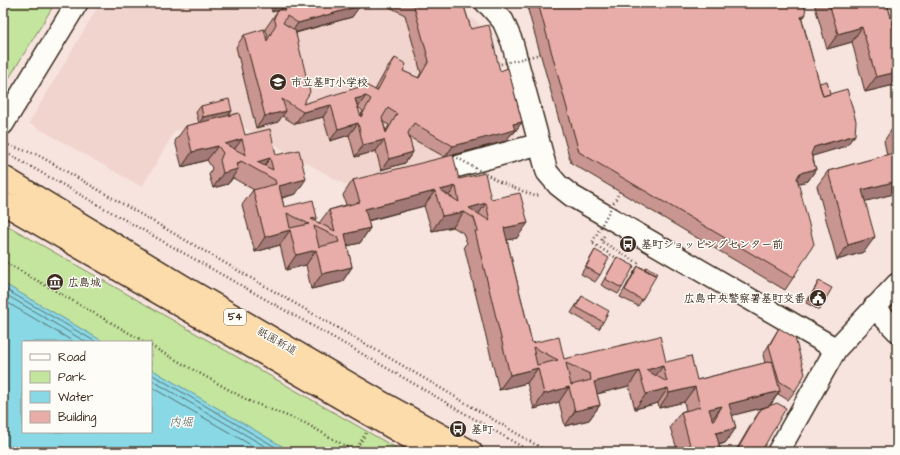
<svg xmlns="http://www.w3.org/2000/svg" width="900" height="455" viewBox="0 0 900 455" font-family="'Architects Daughter','Klee One',sans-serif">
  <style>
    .built { fill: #f2d4ce }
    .green { fill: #c3e59e; stroke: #7f885e; fill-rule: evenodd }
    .water { fill: #89d8e6; stroke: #6a9296 }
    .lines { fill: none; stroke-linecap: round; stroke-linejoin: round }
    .shore { stroke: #5a706e; stroke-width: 1 }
    .minor-casing { stroke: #3b2a1e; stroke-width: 24 }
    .highway-casing { stroke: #3b2a1e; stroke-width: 25 }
    .path { stroke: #3b2a1e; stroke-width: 2.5; stroke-dasharray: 1 3; stroke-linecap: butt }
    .minor { stroke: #fdfcf7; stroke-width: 21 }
    .highway { stroke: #fddcac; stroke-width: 22 }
    .path-bridge { stroke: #3b2a1e; stroke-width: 2.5; stroke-dasharray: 1 3; stroke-linecap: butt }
    .wall { fill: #c89590; stroke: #3b2a1e; fill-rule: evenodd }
    .shaded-wall { fill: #a27976; stroke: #3b2a1e }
    .building { fill: #e8ada8; stroke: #3b2a1e; fill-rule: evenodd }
    .labels { text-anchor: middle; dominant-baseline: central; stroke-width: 3; stroke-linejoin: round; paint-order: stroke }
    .shield { fill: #fdfcf7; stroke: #75695f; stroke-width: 1 }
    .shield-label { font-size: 10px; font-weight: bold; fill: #3b2a1e }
    .poi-label { font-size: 11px; font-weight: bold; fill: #3b2a1e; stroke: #fdfcf7; text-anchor: start }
    .street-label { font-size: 11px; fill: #3b2a1e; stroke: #fdfcf7 }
    .water-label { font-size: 12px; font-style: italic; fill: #525e5a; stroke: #fdfcf7 }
  </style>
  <rect width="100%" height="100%" fill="#f7e4df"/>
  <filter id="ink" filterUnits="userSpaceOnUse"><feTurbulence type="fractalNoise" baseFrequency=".025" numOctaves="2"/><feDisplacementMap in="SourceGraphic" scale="8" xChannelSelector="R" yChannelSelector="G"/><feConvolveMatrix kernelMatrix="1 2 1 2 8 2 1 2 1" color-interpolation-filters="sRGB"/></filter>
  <g filter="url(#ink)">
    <path class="built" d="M100,3h345l32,19 9,10 7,13 24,95 -168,47 -120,-68 -54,12 -33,56 -113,-64z"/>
    <path class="green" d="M3,3h52l-52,85z
      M3,223l400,229h-400zM23,342h128v90h-128z"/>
    <path class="water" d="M3,283l101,59h-81v90h128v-63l141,83h-289z"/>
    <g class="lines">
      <path class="shore" d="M3,288l93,54
        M3,293l83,49
        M3,300l71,42
        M151,374l133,78
        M151,380l124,72
        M151,387l112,65"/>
      <g class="minor-casing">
        <path id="minor" d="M486,3l3,2 14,16 9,21 35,130 11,13 14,11 264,153
          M3,124l74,-121
          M459,166l80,-22
          M874,307l23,24
          M778,452l58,-103 61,-65"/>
      </g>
      <g class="highway-casing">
        <path id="highway" d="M3,177l186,113 195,114 87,48
          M3,203l432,249"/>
      </g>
      <path class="path" d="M5,144l33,11 367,212 143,85
        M3,151l370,209 158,92
        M500,182l35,14 5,-1
        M604,236l-3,5 37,22 1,5 -5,1 -3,-2
        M3,261l142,81
        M151,346l98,55 56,22 51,29
        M355,451l11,-18"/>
      <use href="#minor" class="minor"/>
      <use href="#highway" class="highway"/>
      <path class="path-bridge" d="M497,65l44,-11
        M454,156l46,26
        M618,259l-26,-16 28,-52"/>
    </g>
    <path class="wall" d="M270,3h91l-9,14 -56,16 7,71 72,-14 11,-20 9,-12 8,13 15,7 3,-5 -16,-58 -23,-12h81l8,26 29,42 22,51 -8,11 -3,1 -5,7 -61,16 -36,-20 4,15 -8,11 -24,7 -5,-19 -21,6 -6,-22 -19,6 -7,-24 -28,7 -13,-8 -4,6 -22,6 -20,-81 8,-12 22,4 2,-4 -3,-6 5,-7 8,-12h7l2,-3 -15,5zM358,107l5,4 -3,5zM383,122l6,3 -3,6z
      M533,3l273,11 -4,5 17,64 11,11 25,41 -9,11 -34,10 4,13 -8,12 -10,2 -5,95 -8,12 -214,-127 -43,-153z
      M814,3h73l10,37v41l-3,4 -29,7 -13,-50 -25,7z
      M201,106l31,5 -3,4 16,20 31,20 20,39 -14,4 2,9 35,16 10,-13 17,-5 -3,-10 10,-15 106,-1 32,20 26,39 -10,2 25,103 32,16 102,3 31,18 68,-17 -2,-8 10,-17 6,-10 16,63 -7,9 -10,-6 -8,12 -9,46h-26l20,-34 6,-9 6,-2 -35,8 4,13 -11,15 -6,2 2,7h-43l-8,-25 11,-15 5,-2 -2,-8 -25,6 -1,-5 -23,6 -6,-23 -32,8 3,11 -11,15 -24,6 -6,-24 -25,7 -7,-26 -28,7 -35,-144 3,-3 -4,-10 -10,-6 -21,4 -8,-25 -56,15 2,7 -10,15 -13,3 5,21 -10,15 -31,7 -5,-24 -20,5 -6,-25 -25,7 -13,-47 11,-15h1l-21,-12 -5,6 -15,4 -4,-13 3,-7 -5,-8 -25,7 -7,-26 11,-15 13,-3 -3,-11z
      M894,126h3v67l-32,8 -1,51 -27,8 -20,-74 11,-15 59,-16 -3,-14z
      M595,250l5,25 -5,7 -14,-8 10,-17z
      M617,257l5,31 -4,6 -17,-9z
      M638,266l7,3 1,-2 -4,33 -4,6 -18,-9 14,-25z
      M819,281l2,26 -2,3 -13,-7z
      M582,296l21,26 -4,7 -28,-16z"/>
    <path class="shaded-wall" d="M278,3h12l-3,4 -15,5z
      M360,6l-8,11 -62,17 8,-11z
      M806,14l-8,11 3,-8z
      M862,27l-10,15 -25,7 11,-15z
      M897,72v9l-3,4 -29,7 11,-15z
      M366,96l-8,11 -3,-8z
      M331,105l-8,12 -28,7 8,-12z
      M232,111l-5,6 -28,7 4,-7z
      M286,111l-8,11 -22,6 9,-12z
      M522,122l-8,11 -3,1 -5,7 -61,16 8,-11 60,-22z
      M358,123l-9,12 -19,6 8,-12z
      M855,135l-9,11 -40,12 8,-11z
      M242,139l-11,15 -8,-1 2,-9z
      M384,140l-8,11 -21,6 8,-12z
      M218,146l-11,14 -25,7 10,-15z
      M413,152l-8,11 -24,7 8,-11z
      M270,158l-10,14 -3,-10z
      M241,161l-7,9 4,-1 -10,15 -15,4 10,-15z
      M816,169l-8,12 -16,4 8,-12z
      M306,179l-10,15 -28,7 11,-15z
      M897,181v12l-45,12 10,-15z
      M456,186l-11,15 -5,-11z
      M435,191l-11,15 -70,18 11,-15z
      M486,203l-10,15 -7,-10z
      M464,212l-11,15 -21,4 10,-15z
      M317,218l-11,15 5,-14z
      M528,223l-11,15 -23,5 10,-15z
      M370,228l-10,15 -26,6 11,-15z
      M290,230l-10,15 -25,7 10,-15z
      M875,237l-11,15 -27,8 11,-15z
      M316,250l-10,15 -20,5 10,-15z
      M352,267l-10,15 -31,7 11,-15z
      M663,366l-11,15 -6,-11z
      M538,368l-11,15 -28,7 11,-15z
      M639,371l-10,15 -45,11 10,-15z
      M569,387l-10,15 -25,7 10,-15z
      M695,387l-11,15 -25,6 10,-15z
      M668,388l-10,15 -23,6 11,-15z
      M780,391l-11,15 -50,13 10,-15z
      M600,405l-11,15 -24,6 10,-15z
      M722,406l-11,15 -2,-12z
      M736,428l-11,15 -20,5 11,-15z"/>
    <path class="building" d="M290,3h71l-1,3 -62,17 -11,-7 -4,7 12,7 15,62 -7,12 63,-19 11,6 18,-33 11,6 -3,7 16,7 10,-17 -16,-58h50l8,26 18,-4 11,46 8,-3 14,54 -9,2 2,6 -62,16 -39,-23 -6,10 5,19 -24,7 -5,-19 -21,5 -5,-22 -20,6 -7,-24 -28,7 -21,-13 4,12 -21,5 -21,-81 20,-6 3,12 9,-17 -2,-6 4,-8h7zM366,96l5,3 -10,18 -6,-18zM388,108l9,6 -11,19 -4,-15z
      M538,3h266l2,11 -5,3 22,79 24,-7 9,32 -1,14 -41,12 -3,7 5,15 -16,4 -3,5 17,66 -21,34 -214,-126z
      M829,3h58l10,37v32l-21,5 -14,-50 -24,7z
      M827,81l3,13 -7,2 -4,-13z
      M229,99l3,12 -29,6 -2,-11z
      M239,113l6,22 25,-6 6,26 23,-5 7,29 -27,7 5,21 29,-7 4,18 -6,1 24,12 -6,-21 31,-8 -7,-22 100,-25 6,24 26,-6 6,26 29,-6 8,30 -24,5 28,115 27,-6 5,22 96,-23 6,26 25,-6 6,24 75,-19 8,30 -51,13 7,24 -20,5 5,19h-29l-11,-40 19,-5 -5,-20 -26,6 -1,-5 -22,6 -7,-23 -45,11 6,23 -25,6 -6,-24 -25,7 -6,-26 -28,7 -35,-144h3l-4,-13 -10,-6 -22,4 -7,-25 -70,18 5,19 -25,6 7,33 -30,7 -6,-24 -20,5 -6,-25 -25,7 -12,-47 23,-6 -1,-4 -34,-19 -4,3 1,5 -15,4 -3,-13 3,-7 -5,-7 -26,6 -6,-26zM242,139l4,16 -21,-11zM270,158l3,12 -16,-8zM456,186l3,16 -19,-12zM486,203l4,18 -21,-13zM287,213l22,11 -19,4zM314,226l23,11 2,5 -20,5zM533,347l25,13 -21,5zM566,363l24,11 1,6 -20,5zM663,366l4,16 -21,-12zM722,406l-9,16 -4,-13z
      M894,126h3v11z
      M897,152v29l-35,9 13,47 -27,8 -20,-74z
      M595,250l14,8 -9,17 -14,-8z
      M617,257l17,9 -12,22 -17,-9z
      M638,266l18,10 -14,24 -17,-10z
      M646,267l11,5 -1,3 -11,-6z
      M819,281l13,7 -11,19 -12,-7z
      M582,296l27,15 -6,11 -27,-15z
      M779,328l16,10 10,36 -10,17 -16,-10 -10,-35z
      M777,403l9,5 -25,44h-25l25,-43z"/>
  </g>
  <defs>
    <g id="school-disc" transform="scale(0.9)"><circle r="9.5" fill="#3b2a1e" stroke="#fdfcf7"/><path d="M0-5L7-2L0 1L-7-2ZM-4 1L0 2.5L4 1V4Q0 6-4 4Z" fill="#fff"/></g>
    <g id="bus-disc" transform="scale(0.9)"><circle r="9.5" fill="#3b2a1e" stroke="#fdfcf7"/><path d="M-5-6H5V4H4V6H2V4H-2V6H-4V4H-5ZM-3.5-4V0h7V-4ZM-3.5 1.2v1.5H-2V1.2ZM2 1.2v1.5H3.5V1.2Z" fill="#fff"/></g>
    <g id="museum-disc" transform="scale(0.9)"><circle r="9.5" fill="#3b2a1e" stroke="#fdfcf7"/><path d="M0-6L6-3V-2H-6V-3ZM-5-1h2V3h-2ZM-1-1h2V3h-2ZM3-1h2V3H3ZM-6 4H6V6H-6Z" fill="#fff"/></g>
    <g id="civic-disc" transform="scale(0.9)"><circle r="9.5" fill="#3b2a1e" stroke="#fdfcf7"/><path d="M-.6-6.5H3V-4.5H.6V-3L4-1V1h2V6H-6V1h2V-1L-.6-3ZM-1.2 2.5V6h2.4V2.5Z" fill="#fff"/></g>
  </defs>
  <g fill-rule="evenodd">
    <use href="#school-disc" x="278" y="82"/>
    <use href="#bus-disc" x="628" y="244"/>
    <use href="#museum-disc" x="55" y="282"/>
    <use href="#civic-disc" x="818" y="298"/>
    <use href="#bus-disc" x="458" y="429"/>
  </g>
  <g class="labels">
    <rect class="shield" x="224" y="309" width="22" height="16" rx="3"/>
    <g class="shield-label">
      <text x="235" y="317">54</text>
    </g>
    <g class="poi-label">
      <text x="291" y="82">市立基町小学校</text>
      <text x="641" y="244">基町ショッピングセンター前</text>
      <text x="68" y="282">広島城</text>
      <text x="805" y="298" text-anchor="end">広島中央警察署基町交番</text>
      <text x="471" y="429">基町</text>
    </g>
    <g class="street-label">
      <text transform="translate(277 341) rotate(30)">祇園新道</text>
    </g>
    <g class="water-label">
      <text x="181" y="422">内堀</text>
    </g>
  </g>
  <rect width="900" height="455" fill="none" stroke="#fdfcf7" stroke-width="16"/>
  <rect x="8" y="8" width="884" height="439" fill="none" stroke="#3b2a1e" stroke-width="1.5" filter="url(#ink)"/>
  <rect x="22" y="341" width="130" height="92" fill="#fdfcf7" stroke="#afa8a0"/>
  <rect x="30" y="354" width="20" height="6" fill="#fdfcf7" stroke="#afa8a0"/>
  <text x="58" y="361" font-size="12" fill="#3b2a1e">Road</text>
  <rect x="30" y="371" width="20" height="12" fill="#c3e59e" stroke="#afa8a0"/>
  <text x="58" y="381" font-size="12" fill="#3b2a1e">Park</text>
  <rect x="30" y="391" width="20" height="12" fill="#89d8e6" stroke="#afa8a0"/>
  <text x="58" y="401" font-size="12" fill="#3b2a1e">Water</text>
  <rect x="30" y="411" width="20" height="12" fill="#e8ada8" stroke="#afa8a0"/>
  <text x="58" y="421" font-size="12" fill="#3b2a1e">Building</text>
</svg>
